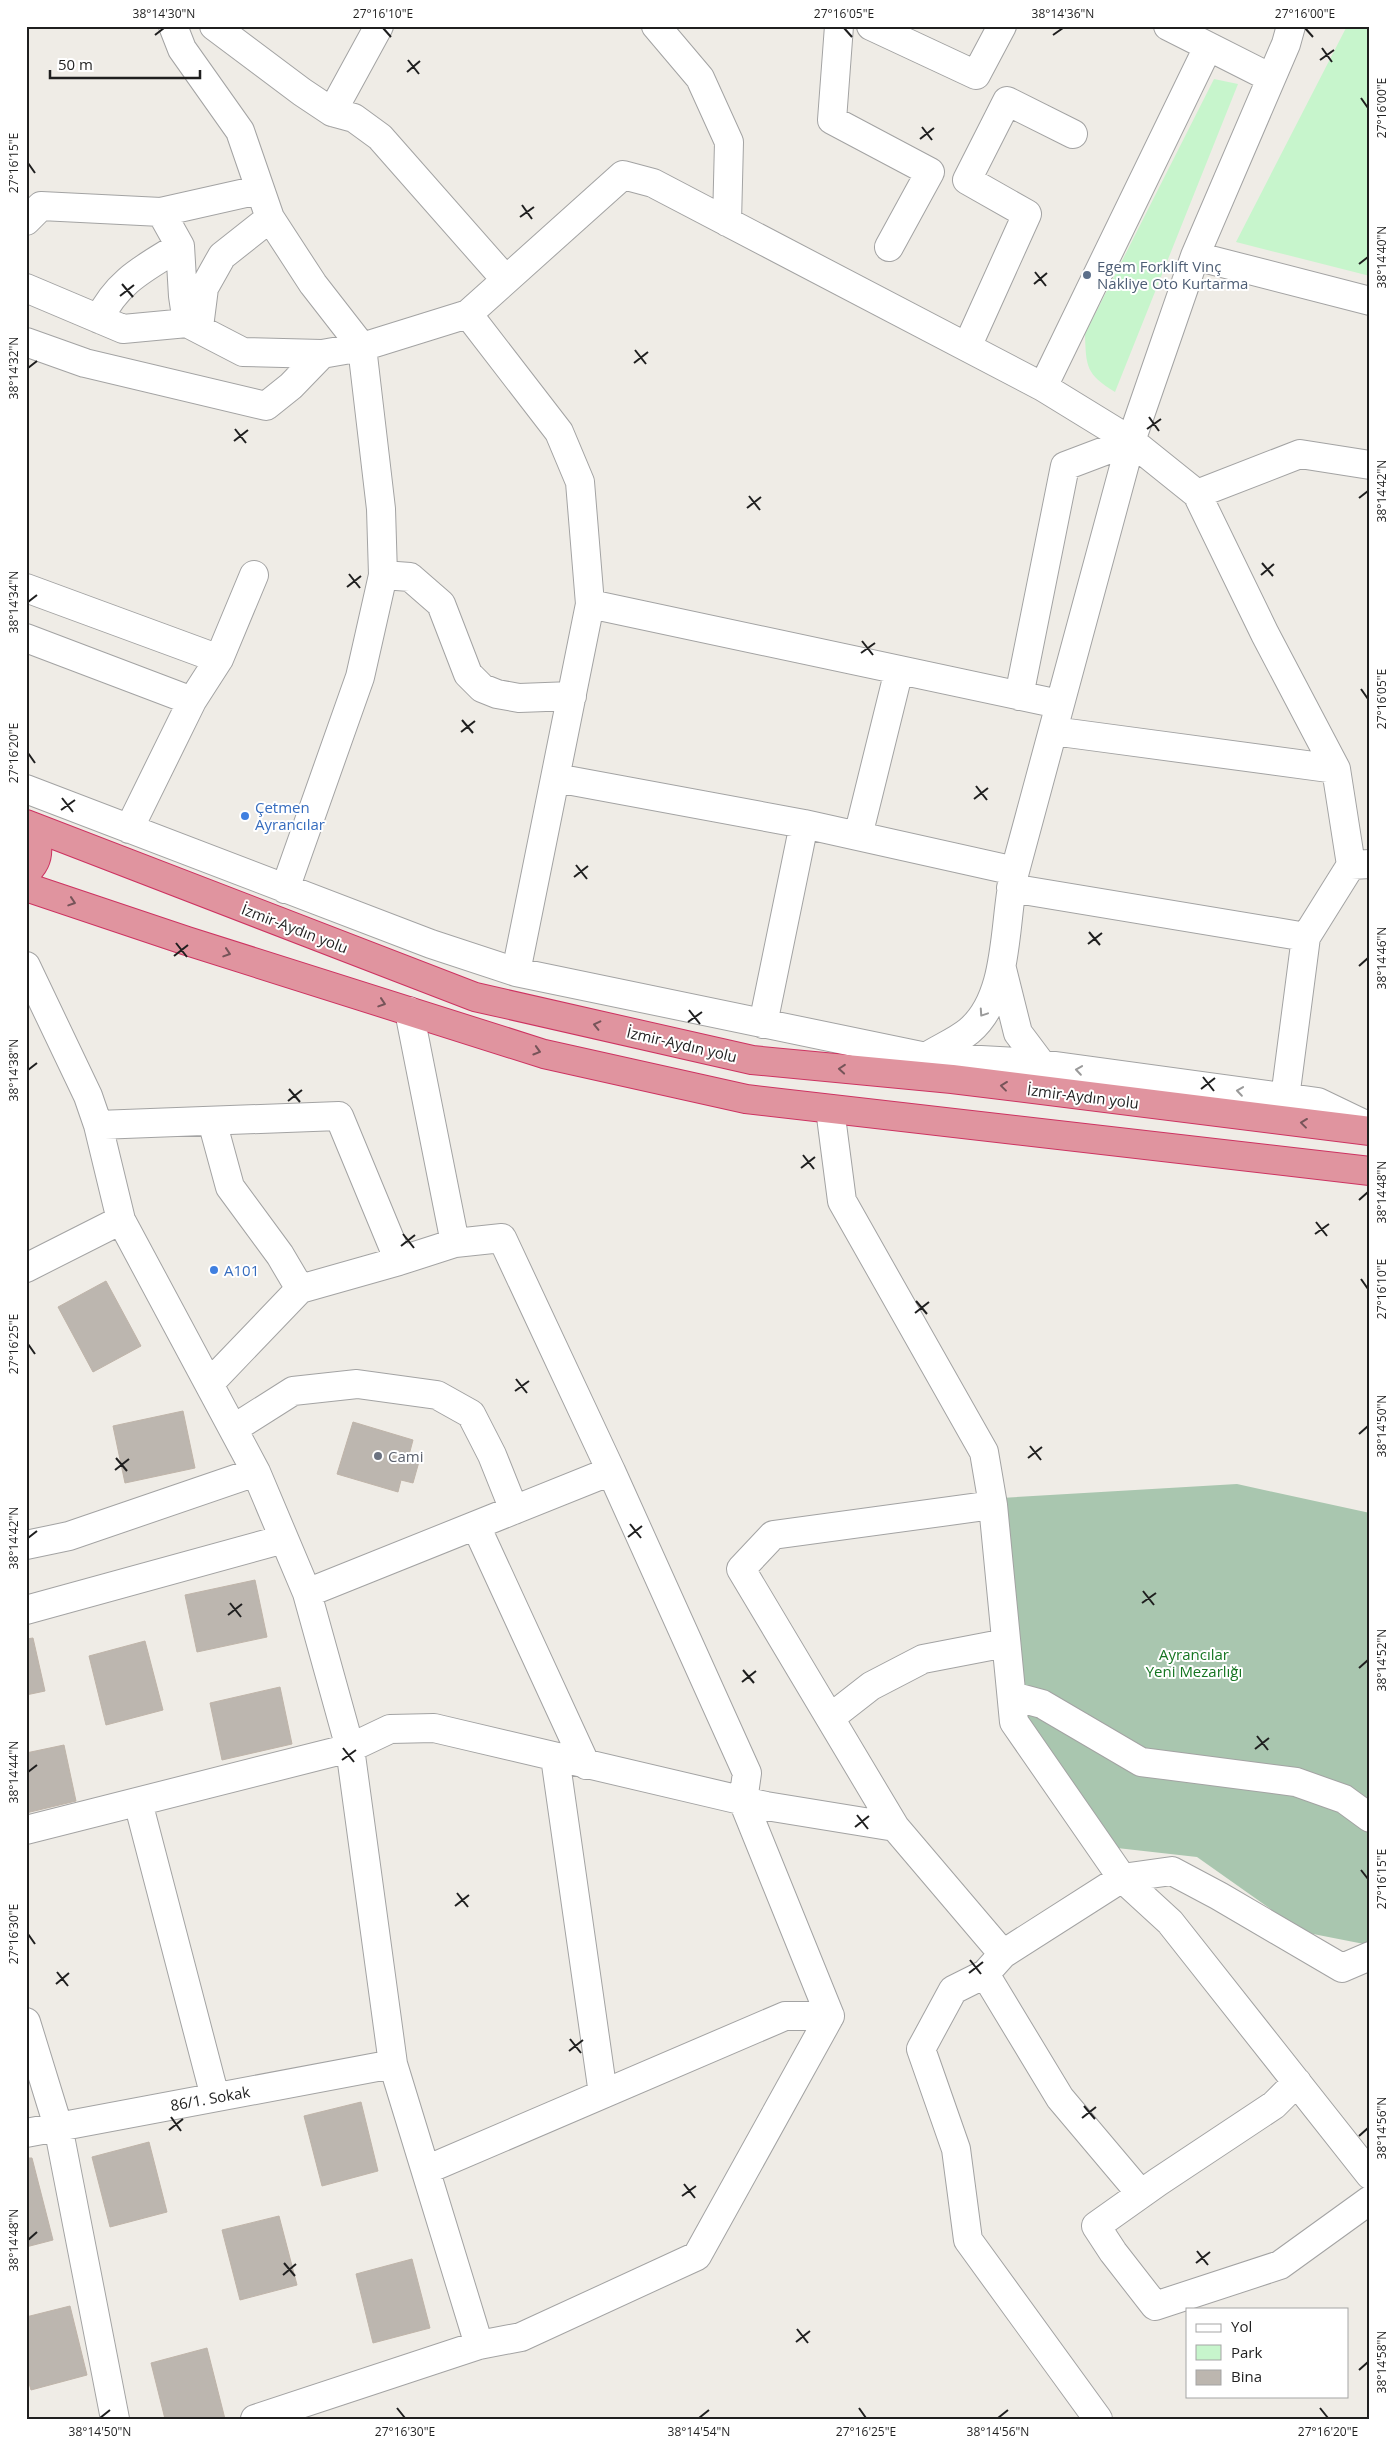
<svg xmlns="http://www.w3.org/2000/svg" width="1396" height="2445" viewBox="0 0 1396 2445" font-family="'Open Sans',sans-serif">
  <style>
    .cemetery { fill: #a9c6af }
    .park { fill: #c7f5cc }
    .building { fill: #bcb6af; stroke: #bfb4a9 }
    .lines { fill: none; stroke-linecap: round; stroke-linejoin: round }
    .minor-casing { stroke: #a3a3a3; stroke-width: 30 }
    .highway-casing { stroke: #cd3361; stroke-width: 30 }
    .minor { stroke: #fff; stroke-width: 28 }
    .highway { stroke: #e0949f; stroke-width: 28 }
    .oneway { stroke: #765459 }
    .oneway2 { stroke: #9a9a9a }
    .ticks { fill: none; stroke: #1f1f1f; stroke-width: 2 }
    .service-dot { fill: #5c6f8a; stroke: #fff; stroke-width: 2 }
    .shop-dot { fill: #3f7fe0; stroke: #fff; stroke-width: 2 }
    .worship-dot { fill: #6b7280; stroke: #fff; stroke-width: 2 }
    .labels { text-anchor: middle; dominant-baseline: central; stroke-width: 4; stroke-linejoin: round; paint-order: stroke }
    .service-label { font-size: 15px; fill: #4e5e75; stroke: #fff; text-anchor: start }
    .shop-label { font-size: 15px; fill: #366cbe; stroke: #fff; text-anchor: start }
    .street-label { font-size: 15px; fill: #1f1f1f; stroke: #fff }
    .worship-label { font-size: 15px; fill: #5b616d; stroke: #fff; text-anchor: start }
    .park-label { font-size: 15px; fill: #157521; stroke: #fff }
    .neatline { fill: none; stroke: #1f1f1f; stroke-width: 2 }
    .ticks-label { font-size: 12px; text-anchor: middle; fill: #1f1f1f }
  </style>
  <rect width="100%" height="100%" fill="#efece6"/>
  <path class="cemetery" d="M1237,1484l133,29v429l-6,2 -61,-12 -106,-75 -80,-9 -90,-119 -26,-231z"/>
  <path class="park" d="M1347,26h23v250l-134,-34z
    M1214,79l24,5 -123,308c-29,-18 -29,-25 -30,-58z"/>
  <path class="building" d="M106,1281l35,65 -48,26 -35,-65z
    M183,1411l12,57 -70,15 -12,-57z
    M353,1422l60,18 -4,15 11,3 -7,25 -12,-3 -3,12 -61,-18z
    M255,1580l12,57 -70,15 -12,-57z
    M33,1638l12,53 -19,4v-56z
    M145,1641l18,69 -57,15 -17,-69z
    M280,1687l12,57 -70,16 -12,-57z
    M64,1745l12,56 -50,12v-60z
    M361,2102l17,69 -56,15 -18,-70z
    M149,2142l18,70 -57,15 -18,-70z
    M26,2158h6l21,82 -27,7z
    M279,2216l18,69 -57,15 -18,-70z
    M412,2259l18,69 -57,15 -17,-69z
    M70,2306l17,69 -56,15 -5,-17v-56z
    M207,2348l18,71h-60l-14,-56z"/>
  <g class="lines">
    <g class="minor-casing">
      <path id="minor" d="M173,26l9,23 58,82 30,87 43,66 49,63 19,162 2,66 -23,102 -75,212
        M214,26l88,66 30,20 22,6 26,19 126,143
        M656,26l44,52 29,64 -2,80
        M839,26l-7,94 98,52 -41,75
        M871,26l105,49 26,-49
        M1168,26l103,52
        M332,112l47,-86
        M161,212l19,34 3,50 4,27
        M26,221l15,-15 120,6 98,-22
        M1195,256l175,45
        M26,288l97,41 64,-6 56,29 79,2
        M468,314l155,-139 30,8 390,204 88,54 66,53 68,140 71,135 15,96 19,-1
        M99,319c19,-39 46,-51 81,-73
        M199,327l5,-39 18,-32 48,-38
        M26,342l59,21 181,43 25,-20 31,-32 40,-7 106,-33 91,118 21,50 10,122 -74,368
        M967,347l60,-133 -60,-34 40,-79 66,33
        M1043,387l165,-340
        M1197,494l103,-40 70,11
        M383,575l27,2 31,27 27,70 14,14 15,6 22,4 53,-2
        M26,588l193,71 -27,42 -63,128
        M590,604l469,100
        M26,638l166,63
        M219,659l35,-84
        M1019,696l46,-230 66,-25
        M1053,731l283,38
        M556,778l248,46 211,47
        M26,789l405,155 85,28 410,85 108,6 284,39 52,25
        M858,836l41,-166
        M1011,888l295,49
        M26,966l62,130 10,29 23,95 135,252 51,121 43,155 43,316 86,281
        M1002,969l16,64 24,32
        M763,1024l41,-200
        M926,1057c14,-9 31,-16 43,-26 42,-35 34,-111 46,-160l116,-430 64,-185 91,-212 5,-18
        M1285,1098l21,-161 45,-72
        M830,1109l12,92 142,251 9,53 21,217 108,156 48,44 200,253
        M212,1121l18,66 50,68 20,34
        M98,1125l241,-9 60,145 56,-18 -46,-232
        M26,1268l95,-48
        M209,1384l91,-95 99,-28
        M233,1429l60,-38 64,-7 80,11 34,19 21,41 22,55
        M993,1505l-220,30 -32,34 154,258 108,127
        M476,1526l110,239
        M26,1545l43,-9 187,-64
        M307,1593l304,-122 -109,-233 -47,5
        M26,1610l258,-71
        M1012,1696l30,8 99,58 155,20 48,17 26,19
        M830,1718l41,-32 52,-27 83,-16
        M555,1757l48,337
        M138,1802l77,295
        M26,1830l324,-82 40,-19 44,-1 332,78 129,21
        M985,1974l-32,16 -32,59 35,100 12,91 130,179
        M26,2022l32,104 57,293
        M1297,2082l-23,23 -116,77 -62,44 17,26 42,54 125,-41 90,-65
        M26,2133l367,-69
        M426,2170l359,-154h45
        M1141,2194l-81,-96 -75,-124 18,-20 119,-76 50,-7 47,25 123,72 28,-12
        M255,2419l224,-74 42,-8 176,-81 133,-240 -87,-215 4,-28 -136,-302"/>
    </g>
    <g class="highway-casing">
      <path id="highway" d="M26,824l449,173 277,63 200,19 418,52
        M26,825c14,14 16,34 0,47
        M26,887l161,54 357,113 202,45 624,72"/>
    </g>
    <use href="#minor" class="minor"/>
    <use href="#highway" class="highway"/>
  </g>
  <defs><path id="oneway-chevron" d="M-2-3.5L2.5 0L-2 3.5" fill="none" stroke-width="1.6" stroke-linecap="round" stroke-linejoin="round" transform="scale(1.25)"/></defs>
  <g class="oneway">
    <use href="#oneway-chevron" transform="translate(72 902) rotate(18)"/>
    <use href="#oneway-chevron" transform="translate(227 953) rotate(18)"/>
    <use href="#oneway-chevron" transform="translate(382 1003) rotate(18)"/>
    <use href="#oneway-chevron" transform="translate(597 1025) rotate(-167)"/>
    <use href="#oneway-chevron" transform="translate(537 1051) rotate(17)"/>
    <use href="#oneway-chevron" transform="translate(842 1069) rotate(-175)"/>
    <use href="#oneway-chevron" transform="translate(1004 1086) rotate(-173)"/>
    <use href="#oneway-chevron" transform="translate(1304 1123) rotate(-173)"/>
  </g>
  <g class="oneway2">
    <use href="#oneway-chevron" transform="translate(983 1013) rotate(124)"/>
    <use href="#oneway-chevron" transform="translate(1079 1070) rotate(-172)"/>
    <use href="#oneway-chevron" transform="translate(1240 1091) rotate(-172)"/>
  </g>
  <path class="ticks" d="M383,28l8,9M844,28l8,9M1305,28l8,9M155,35l9,-7M1053,35l10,-7M1322,48l10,14M408,60l11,14M1320,60l14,-10M407,72l13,-11M1361,98l7,10M922,127l10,13M920,139l14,-11M28,163l7,10M522,205l10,14M520,217l14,-10M1359,264l9,-7M1035,272l11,14M122,284l11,13M1034,284l13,-11M120,296l14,-11M635,350l11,14M634,363l14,-11M28,368l9,-7M1149,417l10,14M235,429l11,14M1147,429l14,-10M234,441l14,-11M749,496l11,14M1359,498l9,-7M747,508l14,-11M1262,563l11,13M349,574l11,14M1261,575l13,-11M347,587l14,-11M28,602l9,-7M862,641l11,14M861,653l14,-10M1361,689l7,10M462,720l11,13M461,732l14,-11M28,753l7,10M976,786l11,14M62,798l11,14M974,799l14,-11M61,810l14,-10M576,865l11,14M574,877l14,-11M1089,932l11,13M176,943l11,14M1088,944l14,-11M174,956l14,-11M1359,966l9,-8M689,1010l11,14M688,1022l14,-10M28,1070l9,-7M1203,1077l11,14M289,1089l11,13M1201,1089l14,-11M288,1101l14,-11M803,1155l11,14M801,1168l14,-11M1359,1200l9,-8M1316,1222l11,14M403,1234l11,14M1315,1234l14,-10M401,1246l14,-11M1361,1279l7,10M916,1301l11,13M915,1313l14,-11M28,1344l7,10M516,1379l11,14M515,1391l14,-10M1359,1434l9,-8M1030,1446l11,14M116,1458l11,13M1028,1458l14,-11M115,1470l14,-11M630,1524l11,14M628,1537l14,-11M28,1538l9,-7M1143,1591l11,14M230,1603l11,14M1142,1603l14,-10M228,1615l14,-11M1359,1668l9,-8M743,1670l11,13M742,1682l14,-11M1257,1736l11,14M343,1748l11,14M1255,1749l14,-11M342,1760l14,-10M28,1772l9,-7M857,1815l11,14M855,1827l14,-11M1361,1870l7,9M457,1893l11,14M455,1906l14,-11M28,1934l7,10M970,1960l11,14M57,1972l11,14M969,1973l14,-11M56,1984l13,-11M570,2039l11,14M569,2051l14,-11M1084,2106l11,13M171,2117l10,14M1082,2118l14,-11M169,2130l14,-11M1359,2136l9,-8M684,2184l11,14M682,2196l14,-10M28,2240l9,-8M1197,2251l11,14M284,2263l11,13M1196,2263l14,-11M283,2275l13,-11M797,2329l11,14M796,2342l14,-11M1359,2370l9,-8M397,2408l8,10M859,2408l7,10M1320,2408l8,10M100,2418l10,-8M699,2418l10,-8M998,2418l10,-8"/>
  <circle class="service-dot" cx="1087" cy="275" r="5"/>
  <g class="shop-dot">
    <circle cx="245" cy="816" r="5"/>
    <circle cx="214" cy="1270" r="5"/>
  </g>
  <circle class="worship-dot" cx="378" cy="1456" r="5"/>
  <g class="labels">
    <g class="service-label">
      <text x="1097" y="266">Egem Forklift Vinç<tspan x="1097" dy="17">Nakliye Oto Kurtarma</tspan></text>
    </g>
    <g class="shop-label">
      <text x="255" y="807">Çetmen<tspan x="255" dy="17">Ayrancılar</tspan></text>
      <text x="224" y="1270">A101</text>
    </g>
    <g class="street-label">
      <text transform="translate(295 928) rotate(21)">İzmir-Aydın yolu</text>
      <text transform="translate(682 1044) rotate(13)">İzmir-Aydın yolu</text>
      <text transform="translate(1083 1096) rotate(7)">İzmir-Aydın yolu</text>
      <text transform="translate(210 2098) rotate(-10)">86/1. Sokak</text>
    </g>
    <g class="worship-label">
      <text x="388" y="1456">Cami</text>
    </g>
    <g class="park-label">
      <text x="1194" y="1654">Ayrancılar<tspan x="1194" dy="17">Yeni Mezarlığı</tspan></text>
    </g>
  </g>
  <rect width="1396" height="2445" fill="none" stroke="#ffffff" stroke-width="55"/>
  <rect x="1186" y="2308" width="162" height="90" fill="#ffffff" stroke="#a5a5a5"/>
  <rect x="1196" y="2324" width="25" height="8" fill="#ffffff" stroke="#a5a5a5"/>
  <text x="1231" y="2332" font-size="15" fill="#1f1f1f">Yol</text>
  <rect x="1196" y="2345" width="25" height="15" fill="#c7f5cc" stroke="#a5a5a5"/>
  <text x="1231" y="2358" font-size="15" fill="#1f1f1f">Park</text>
  <rect x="1196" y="2370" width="25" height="15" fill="#bcb6af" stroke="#a5a5a5"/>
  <text x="1231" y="2382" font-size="15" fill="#1f1f1f">Bina</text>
  <path d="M50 70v8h150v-8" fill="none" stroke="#1f1f1f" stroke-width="2.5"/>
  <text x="58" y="70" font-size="15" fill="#1f1f1f" stroke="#ffffff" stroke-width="4" paint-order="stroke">50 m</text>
  <rect x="28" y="28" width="1340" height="2390" class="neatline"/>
  <g class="ticks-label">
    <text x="164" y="18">38°14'30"N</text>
    <text x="383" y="18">27°16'10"E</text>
    <text x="844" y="18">27°16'05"E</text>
    <text x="1063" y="18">38°14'36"N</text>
    <text x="1305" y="18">27°16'00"E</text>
    <text transform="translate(1382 108) rotate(-90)" y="4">27°16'00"E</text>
    <text transform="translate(14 163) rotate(-90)" y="4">27°16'15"E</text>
    <text transform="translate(1382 257) rotate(-90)" y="4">38°14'40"N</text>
    <text transform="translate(14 368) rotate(-90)" y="4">38°14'32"N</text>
    <text transform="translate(1382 491) rotate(-90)" y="4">38°14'42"N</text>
    <text transform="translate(14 602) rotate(-90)" y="4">38°14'34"N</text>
    <text transform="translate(1382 699) rotate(-90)" y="4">27°16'05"E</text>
    <text transform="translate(14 753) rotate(-90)" y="4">27°16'20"E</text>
    <text transform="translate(1382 958) rotate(-90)" y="4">38°14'46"N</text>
    <text transform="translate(14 1070) rotate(-90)" y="4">38°14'38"N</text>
    <text transform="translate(1382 1192) rotate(-90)" y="4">38°14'48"N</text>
    <text transform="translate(1382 1289) rotate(-90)" y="4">27°16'10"E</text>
    <text transform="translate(14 1344) rotate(-90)" y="4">27°16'25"E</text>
    <text transform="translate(1382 1426) rotate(-90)" y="4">38°14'50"N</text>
    <text transform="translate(14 1538) rotate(-90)" y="4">38°14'42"N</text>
    <text transform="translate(1382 1660) rotate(-90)" y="4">38°14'52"N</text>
    <text transform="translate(14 1772) rotate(-90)" y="4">38°14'44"N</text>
    <text transform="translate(1382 1879) rotate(-90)" y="4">27°16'15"E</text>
    <text transform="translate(14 1934) rotate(-90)" y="4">27°16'30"E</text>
    <text transform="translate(1382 2128) rotate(-90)" y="4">38°14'56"N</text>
    <text transform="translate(14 2240) rotate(-90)" y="4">38°14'48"N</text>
    <text transform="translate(1382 2362) rotate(-90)" y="4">38°14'58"N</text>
    <text x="100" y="2436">38°14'50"N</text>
    <text x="405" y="2436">27°16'30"E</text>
    <text x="699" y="2436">38°14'54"N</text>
    <text x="866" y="2436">27°16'25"E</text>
    <text x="998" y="2436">38°14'56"N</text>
    <text x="1328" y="2436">27°16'20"E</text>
  </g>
</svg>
